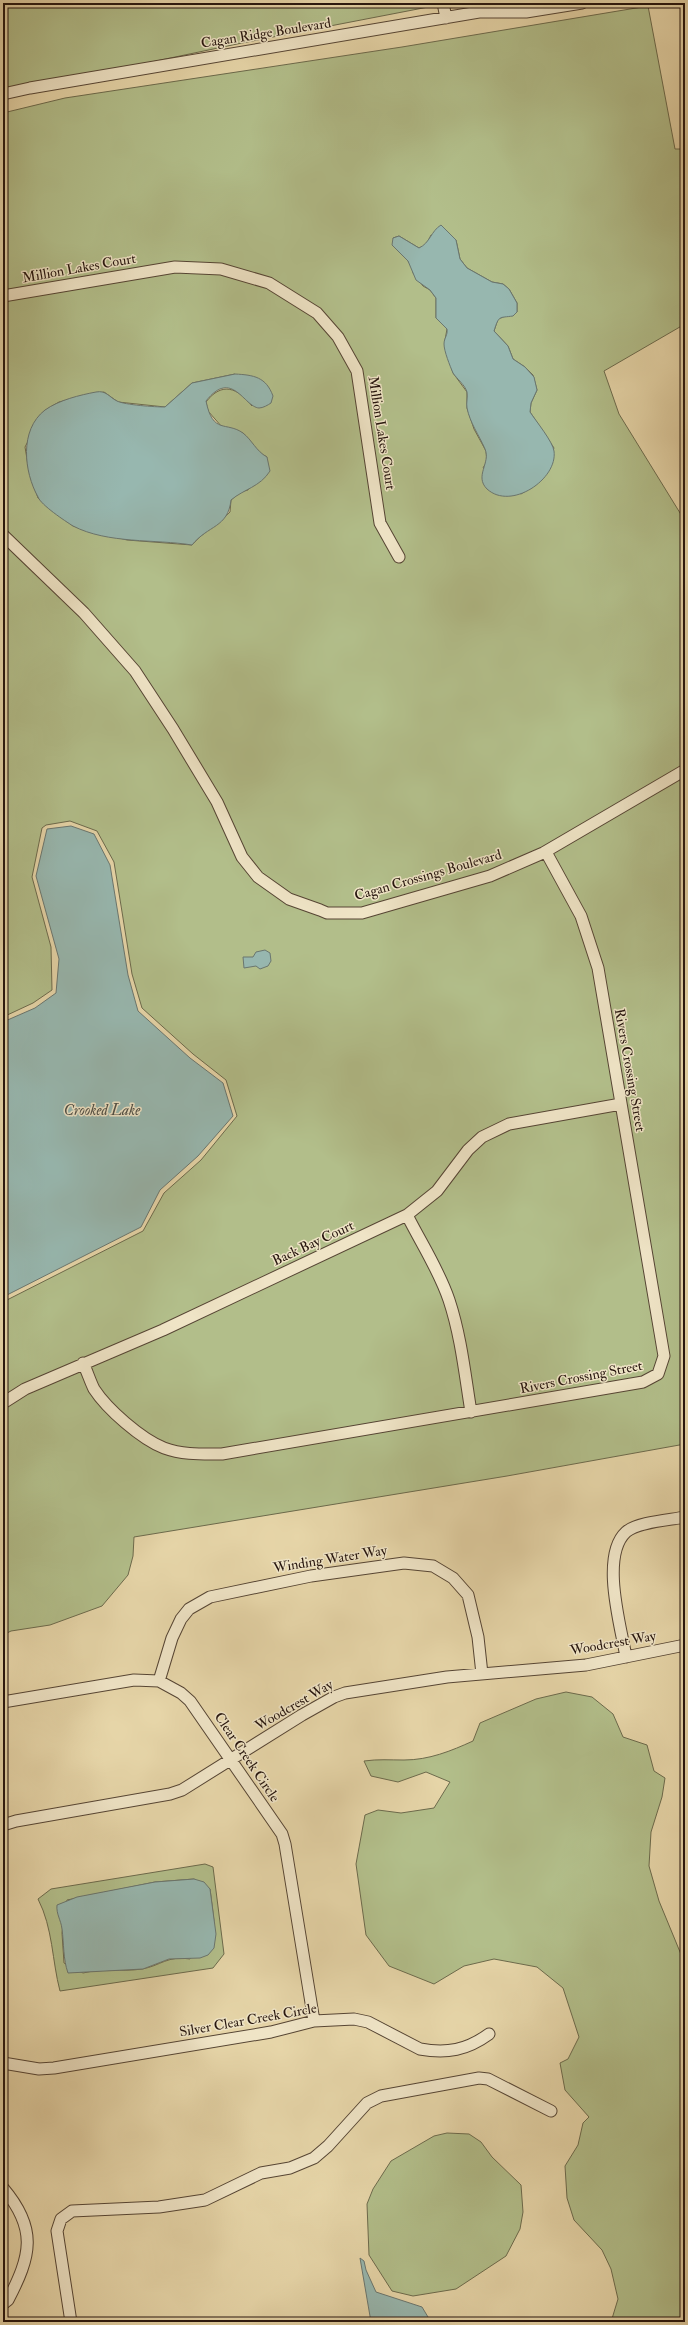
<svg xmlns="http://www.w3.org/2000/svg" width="688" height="2325" viewBox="0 0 688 2325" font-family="'IM FELL Double Pica',serif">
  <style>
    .green { fill: #b2be8a; stroke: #6c6a4c; fill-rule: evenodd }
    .water { fill: #97b7af; stroke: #6a766f }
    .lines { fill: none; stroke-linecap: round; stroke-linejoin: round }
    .minor-casing { stroke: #564534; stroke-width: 13 }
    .minor { stroke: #efe4c6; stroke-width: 11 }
    .labels { text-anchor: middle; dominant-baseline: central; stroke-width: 3; stroke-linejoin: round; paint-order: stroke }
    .street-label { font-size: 14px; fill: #26150e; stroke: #efe4c6 }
    .water-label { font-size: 15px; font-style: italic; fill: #4e4e46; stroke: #efe4c6 }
  </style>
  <rect width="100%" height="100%" fill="#e6d5a8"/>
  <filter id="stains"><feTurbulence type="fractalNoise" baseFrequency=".005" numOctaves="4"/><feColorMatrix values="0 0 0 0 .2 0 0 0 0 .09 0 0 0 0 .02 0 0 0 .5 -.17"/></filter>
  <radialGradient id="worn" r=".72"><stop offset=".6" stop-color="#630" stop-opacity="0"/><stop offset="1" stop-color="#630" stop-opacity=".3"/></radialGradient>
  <path class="green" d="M3,3h446l-207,40 -239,50z
    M648,6l27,143h10v175l-81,47 15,43 66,107v923l-178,32 -373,61 -1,19 -5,19 -26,31 -52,19 -39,6 -8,4v-333l140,-71 21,-38 37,-33 36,-44 -11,-36 -33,-26 -51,-46 -10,-34 -18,-112 -17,-31 -27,-10 -24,4 -4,3 -10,49 19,70 1,43 -19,13 -30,14v-904l62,-15 337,-51zM431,235l25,5 4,19 7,9 25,14 11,2 6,5 8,14v9l-19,7 -4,12 14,15 5,13 12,8 8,8 4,15 -6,13 -1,9 24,36 -16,35 -17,11 -38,-26 4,-7 -1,-10 -12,-22 -7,-21v-16l-14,-19 -5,-17 -3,-16 2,-11 -11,-11v-20l-6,-8 -7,-4 -10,-13 -1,-6 -19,-29 6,-2 20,12 7,-3zM235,374l17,32c-14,-18 -30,-25 -46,-4l2,9 14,16 21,6 17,20 7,4 -19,33 -8,2 -9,8 -1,12c-12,12 -27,20 -38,33l-65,-5 -54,-14 -35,-28 -9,-27 -4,-24 19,-36 15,-9 45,-10 14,10 47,5 27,-24z
    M566,1692l26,5 21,17 10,23 24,8 7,26 11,7 -3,19 -11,35 -2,34 10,35 26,63v358h-74l7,-23 -7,-30 -9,-19 -28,-30 -7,-22 -2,-32 13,-21 5,-22 6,-6 -24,-27 -5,-27 8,-4 11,-22 -16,-49 -26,-21 -43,-8 -30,7 -30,18 -45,-18 -23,-31 -10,-71 9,-49 13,-5 23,3 33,-5 16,-26 -24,-10 -28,10 -27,-6 -7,-15c14,-2 26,-1 40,-1 25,0 47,-9 69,-19l7,-18 56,-24z
    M205,1864l8,3 11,87 -11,14 -153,23c-8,-30 -7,-63 -22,-92l13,-10zM194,1879l16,10 4,32 -24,38c-22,-4 -30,7 -48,10 -20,3 -40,-1 -59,4l-19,-10 -2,-30 5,-33 88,-18z
    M447,2133l22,1 12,8 11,15 29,28 2,27 -3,17 -14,27 -50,33 -43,7 -21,-5 -23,-36 -2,-51 6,-15 18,-28 43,-25z"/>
  <path class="water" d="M441,225l15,15 4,19 7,9 25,14 11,2 6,5 8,14v9l-4,4c-14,2 -14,-1 -19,15l14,15 5,13 12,8 9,10 3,13 -6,13 -1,9c6,9 23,30 24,39 4,28 -43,60 -67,38 -13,-13 4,-26 -2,-40 -6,-14 -15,-26 -18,-41 -1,-5 1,-11 0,-16 -2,-7 -10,-13 -14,-19 -3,-7 -9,-22 -9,-29 0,-6 4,-9 3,-15l-11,-11v-20l-6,-8 -14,-10 -8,-19 -16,-16 1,-7 6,-2 20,12c11,-5 12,-17 22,-23z
    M235,374c19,1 31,3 38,22l-2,7c-3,2 -8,5 -12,5 -15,-1 -27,-40 -53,-7 7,34 20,20 37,32 9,7 13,18 24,24l3,14c-10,16 -26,18 -39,29 -3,28 -23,25 -39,45 -37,-6 -84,-1 -119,-19 -8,-5 -32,-21 -35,-29 -14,-25 -19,-67 7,-87 14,-10 35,-15 51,-18 10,-2 13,5 21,9 8,4 38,6 48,6l27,-24z
    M71,826l23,8 16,31 18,110 10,36 52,47 33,25 10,33 -35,40 -38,34 -19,37 -138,70v-275l32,-14 21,-15 3,-34 -23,-83 11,-47z
    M265,950l5,3 1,8 -3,5 -8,3 -4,-3 -12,2 -1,-11h10l3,-5z
    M194,1879l10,3 6,7 6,45 -2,14 -6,7 -8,3 -31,1 -26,10 -75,4c-5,-14 -4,-29 -6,-44 -1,-9 -6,-15 -5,-24l20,-8 78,-15z
    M360,2258l4,3 2,9 10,22 46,15 9,15h-60z"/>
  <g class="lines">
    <g class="minor-casing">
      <path id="minor" d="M443,3l3,15
        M489,9l19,-6
        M3,94l27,-6 449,-76h47l56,-9
        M3,296l172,-29 46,2 48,14 48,30 21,24 19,34 23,152 19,34
        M3,535l81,78 51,58 38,58 44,73 25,55 16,20 31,22 31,11 7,3h35l128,-37 53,-23 142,-83
        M407,1215c14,28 32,55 42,85 12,36 16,75 22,112
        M83,1363c4,8 7,18 11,26 13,20 47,50 70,59 19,7 38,6 58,6l421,-72 15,-8 6,-18 -66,-388 -17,-52 -35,-64
        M3,1403l22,-14 138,-59 244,-115 30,-24 31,-41 14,-13 27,-13 112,-20
        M626,1657c-5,-30 -26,-101 0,-125 11,-10 44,-12 59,-15
        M159,1681l13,-43 9,-19 8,-10 21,-12 101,-21 93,-13 29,3 20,12 15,17 10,42 4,37
        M3,1702l131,-22 25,1 22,12 9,8 92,133 3,10 29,177
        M3,1825l13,-4 154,-27 12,-4 120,-75 32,-18 11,-4 102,-16 139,-12 99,-20
        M3,2063l36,6 15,-1 217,-36 43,-11 40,-2 14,3 52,27c27,5 47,1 69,-15
        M3,2188c35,41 28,68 5,112l-5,4
        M71,2322l-14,-91 4,-12 11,-8 87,-4 46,-7 56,-27 29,-5 24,-10 14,-12 39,-43 14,-7 98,-18 9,1 63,32"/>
    </g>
    <use href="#minor" class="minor"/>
  </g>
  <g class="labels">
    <g class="street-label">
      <text transform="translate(266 33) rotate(-9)">Cagan Ridge Boulevard</text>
      <text transform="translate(79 268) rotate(-10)">Million Lakes Court</text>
      <text transform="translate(382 433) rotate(81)">Million Lakes Court</text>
      <text transform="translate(428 875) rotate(-16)">Cagan Crossings Boulevard</text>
      <text transform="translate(630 1070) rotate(80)">Rivers Crossing Street</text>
      <text transform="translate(313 1243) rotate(-25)">Back Bay Court</text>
      <text transform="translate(581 1377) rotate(-11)">Rivers Crossing Street</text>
      <text transform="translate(330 1559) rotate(-9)">Winding Water Way</text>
      <text transform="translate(613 1643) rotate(-10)">Woodcrest Way</text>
      <text transform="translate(294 1705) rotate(-30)">Woodcrest Way</text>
      <text transform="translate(247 1757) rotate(56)">Clear Creek Circle</text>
      <text transform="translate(248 2020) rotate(-10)">Silver Clear Creek Circle</text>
    </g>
    <g class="water-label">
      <text x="102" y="1110">Crooked Lake</text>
    </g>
  </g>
  <rect width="688" height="2325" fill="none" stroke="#e6d5a8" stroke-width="16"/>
  <rect x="4" y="4" width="680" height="2317" fill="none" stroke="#26150e" stroke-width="2"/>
  <rect x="8" y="8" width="672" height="2309" fill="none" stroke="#26150e"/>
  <rect width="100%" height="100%" filter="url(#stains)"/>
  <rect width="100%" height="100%" fill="url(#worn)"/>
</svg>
